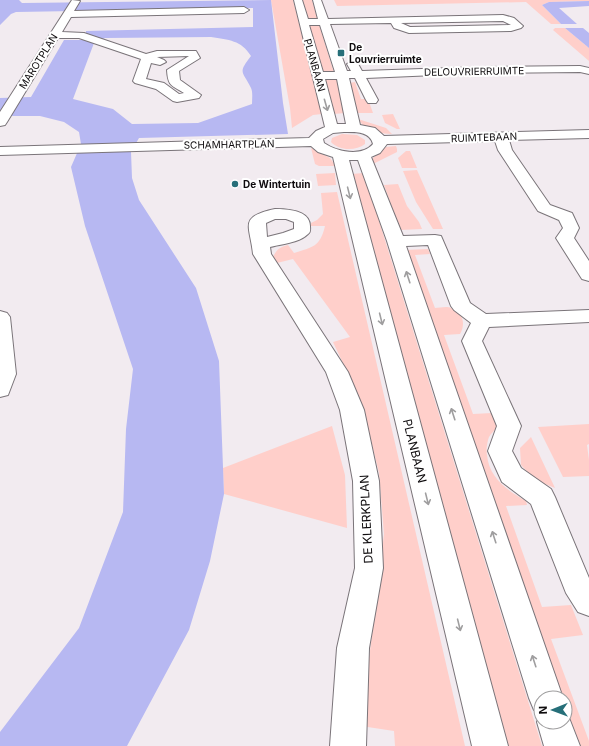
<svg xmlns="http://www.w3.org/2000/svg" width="589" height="746" viewBox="0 0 589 746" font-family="Inter,sans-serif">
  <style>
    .green { fill: #ffcfca }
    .water { fill: #b7b8f2; fill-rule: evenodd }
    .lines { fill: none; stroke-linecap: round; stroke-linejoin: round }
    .minor-casing { stroke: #7a7479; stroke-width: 2 }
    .minor { fill: #fff; fill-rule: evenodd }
    .oneway { stroke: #9f9e9f }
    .poi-dot { fill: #266f79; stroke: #fff; stroke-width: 1.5 }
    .labels { text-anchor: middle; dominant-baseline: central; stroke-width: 4; stroke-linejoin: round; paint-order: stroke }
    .far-poi-label { font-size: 10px; font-weight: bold; fill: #0f0c0e; stroke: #fff; text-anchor: start }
    .far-street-label { font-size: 10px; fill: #0f0c0e; stroke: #fff }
    .street-label { font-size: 12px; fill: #0f0c0e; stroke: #fff }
  </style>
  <rect width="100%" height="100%" fill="#f2ebf0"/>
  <path class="green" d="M271,0h22l29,114 -9,1 -21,13 -2,-20z
    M302,0h10l6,21 -11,-1z
    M334,0h255v1l-40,1 -7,3 19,19h-10l-25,-22 -189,4z
    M312,24h7l15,49 -13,-1 -12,-46z
    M555,28h10l24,20v13l-36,-31z
    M327,78h10l8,35 -11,1 -3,-6 -7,-28z
    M355,82l6,17h7l5,14h-16l-8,-30z
    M393,114l7,15h-3l-12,-6 -3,-8z
    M358,119l28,9 6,6c-12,0 -28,-4 -34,-15z
    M342,134l15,1 8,5v4c-9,7 -26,7 -34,-2l1,-4z
    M396,146l1,3v3l-24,12v-6l2,-2 11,-9z
    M311,148l19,10 6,8h-17l-4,-2z
    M406,151h4l7,17h-15l-4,-10z
    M417,170l26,59h-10l-17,-27 -13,-31z
    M335,173l1,12 -18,1 -2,-12z
    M363,173l4,9 175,564h-39l-151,-572z
    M398,184l9,22 12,16 3,7 -22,1 -16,-45z
    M337,192l128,554h-70l-1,-15 -33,-5 23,-192 -5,-61 -17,-69 -29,-62 17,-5 -57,-78 -16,4 -4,-6c4,-8 7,-10 15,-12l6,8c19,-6 26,-6 31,-27h-14v-3l6,-3 6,-6 -2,-21z
    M428,249l2,5 -15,1 20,53c4,0 12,-2 16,0 12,4 15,16 9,26l-16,1 29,79 19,-1 6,14c-3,3 -7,6 -9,10 -2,5 -3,13 -2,18 2,23 21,36 39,46l1,4 -21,1 36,101 29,-2 12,30 -32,4 38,102v5h-9l-15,-42v-6h-2l-158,-448z
    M589,424v20l-2,1 2,15v16l-26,1 -25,-50z
    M332,426l13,49 2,53 -123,-34 -1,-26z
    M531,437l24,51 -20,-8 -14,-15 -1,-17z"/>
  <path class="water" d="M0,0h19l3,3 249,-3 12,103 5,31 -149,4 -8,14 1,26 7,22 57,88 23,73 5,133 -14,67 -21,69 -62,116h-127v-14l79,-104 44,-116 3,-83 7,-60 -48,-143 -14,-59 10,-23 -2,-12 -15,-10 -24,-6h-40v-18l31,-1 33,-57h18l7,-5 -3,-2v-2l167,-4v-19l-237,4 -5,2 -11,11zM211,37c18,3 30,3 40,19 -14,18 -8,15 0,32 2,4 1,11 1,16l-54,19 -66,1 -19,-15 -40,-10 21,-56 11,-5z
    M589,1v5l-30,2 18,16h-16l-19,-19 7,-3z
    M565,28h18l6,5v15z"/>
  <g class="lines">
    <g class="minor-casing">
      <path id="minor" d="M72,0l8,1 -6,10 170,-4 5,3 -5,3 -173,4 -9,15 22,1 62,21 11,-3h39l4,7 -21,13 1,9 21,15 -2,3 -22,4 -4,-1 -17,-12 -21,-6 -2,-2 8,-22 -62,-21h-21l-51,84 -2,3 -5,1v-14zM189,56l-22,14c1,16 4,15 17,23l-5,1 -15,-11 -18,-4 5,-16 9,2 6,-3 -2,-2 -7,-3z
        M294,0h8l6,19h10l-5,-19h8l7,19 175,-4 11,3 9,8 -2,2 -10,3 -102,2 -15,-5 -3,-5 -61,1 17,47h4l-4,-7 6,-3 4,1 5,9 120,-4 98,-1 9,2v6l-9,-2 -98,1 -116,5 12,22 -2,3h-8l-2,-3 -11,-22h-6l11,47 15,3 9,8 205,-6v8l-80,2 3,10 38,55 22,8 7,15 -5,10 15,23v20l-7,-2 -26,-41 7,-10 -4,-8 -21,-9 -40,-61 -3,-9 -108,3 -7,9 -9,4 32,79 32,-1 6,1 29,67 16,11 103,-4v12l-100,5 -7,14 39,85 -9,25 9,17 30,21 4,8 34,81v38l-11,-4 -12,-19 -35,-89 -29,-22 -14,-31 9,-25 -35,-85 9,-18 -17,-13 -3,-4 -23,-61 -22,1 157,452h-22v24h24l1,-12 14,36h-36l-7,-24 4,-9 -7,-3 -5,-12 -142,-457 -29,-81h-9l159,586h-36l-139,-589 -15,-5 -7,-6 -311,9v-8l309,-9 7,-7 9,-4zM503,21l8,4 -101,2 -9,-4zM309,25h11l15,47h-12zM325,79h12l9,45h-9zM344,132c11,0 26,-1 29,12 -11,13 -36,8 -49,-1l-1,-4 10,-6z
        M275,209c12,0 35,1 35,17 0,3 1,6 -2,8 -9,9 -27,10 -38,13l1,7 77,118 16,38 15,71 4,87 -14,80 -3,98h-36l7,-98 18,-80 -2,-87 -13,-71 -14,-38 -73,-118c-3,-29 -15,-37 22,-45zM275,219h11l8,3v7l-11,4 -16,4 -1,-14z
        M0,311l7,2 3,4 6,57 -8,21 -8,2z"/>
    </g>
    <use href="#minor" class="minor"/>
  </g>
  <defs><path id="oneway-shaft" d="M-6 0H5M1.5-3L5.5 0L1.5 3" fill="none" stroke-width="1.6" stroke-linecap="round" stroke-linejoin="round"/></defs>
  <g class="oneway">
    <use href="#oneway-shaft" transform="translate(326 105) rotate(74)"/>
    <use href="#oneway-shaft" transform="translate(349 193) rotate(76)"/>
    <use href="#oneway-shaft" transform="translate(408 277) rotate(-108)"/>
    <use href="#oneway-shaft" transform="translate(381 319) rotate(76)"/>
    <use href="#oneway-shaft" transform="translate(453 414) rotate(-108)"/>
    <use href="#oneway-shaft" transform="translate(427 499) rotate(76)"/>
    <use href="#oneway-shaft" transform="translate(494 537) rotate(-108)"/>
    <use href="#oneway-shaft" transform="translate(459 625) rotate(76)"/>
    <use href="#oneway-shaft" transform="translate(534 661) rotate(-108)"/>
  </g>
  <g class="poi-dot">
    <rect x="337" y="49" width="8" height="8" rx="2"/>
    <circle cx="235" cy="184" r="4"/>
  </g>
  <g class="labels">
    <g class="far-poi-label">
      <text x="349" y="47">De<tspan x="349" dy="12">Louvrierruimte</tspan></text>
      <text x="243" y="184">De Wintertuin</text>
    </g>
    <g class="far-street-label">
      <text transform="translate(38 61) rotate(-58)">MAROTPLAN</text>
      <text transform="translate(315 65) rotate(74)">PLANBAAN</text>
      <text transform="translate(474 71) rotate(-1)">DELOUVRIERRUIMTE</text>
      <text transform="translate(484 137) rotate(-2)">RUIMTEBAAN</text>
      <text transform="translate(229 144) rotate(-1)">SCHAMHARTPLAN</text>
    </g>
    <g class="street-label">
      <text transform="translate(415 451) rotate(76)">PLANBAAN</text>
      <text transform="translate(366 519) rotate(-93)">DE KLERKPLAN</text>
    </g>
  </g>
  <g transform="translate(553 710) rotate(269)"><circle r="19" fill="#ffffff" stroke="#9f9e9f"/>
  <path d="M0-3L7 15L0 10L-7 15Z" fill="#266f79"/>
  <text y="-6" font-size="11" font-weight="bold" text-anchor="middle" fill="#0f0c0e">N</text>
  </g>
</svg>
